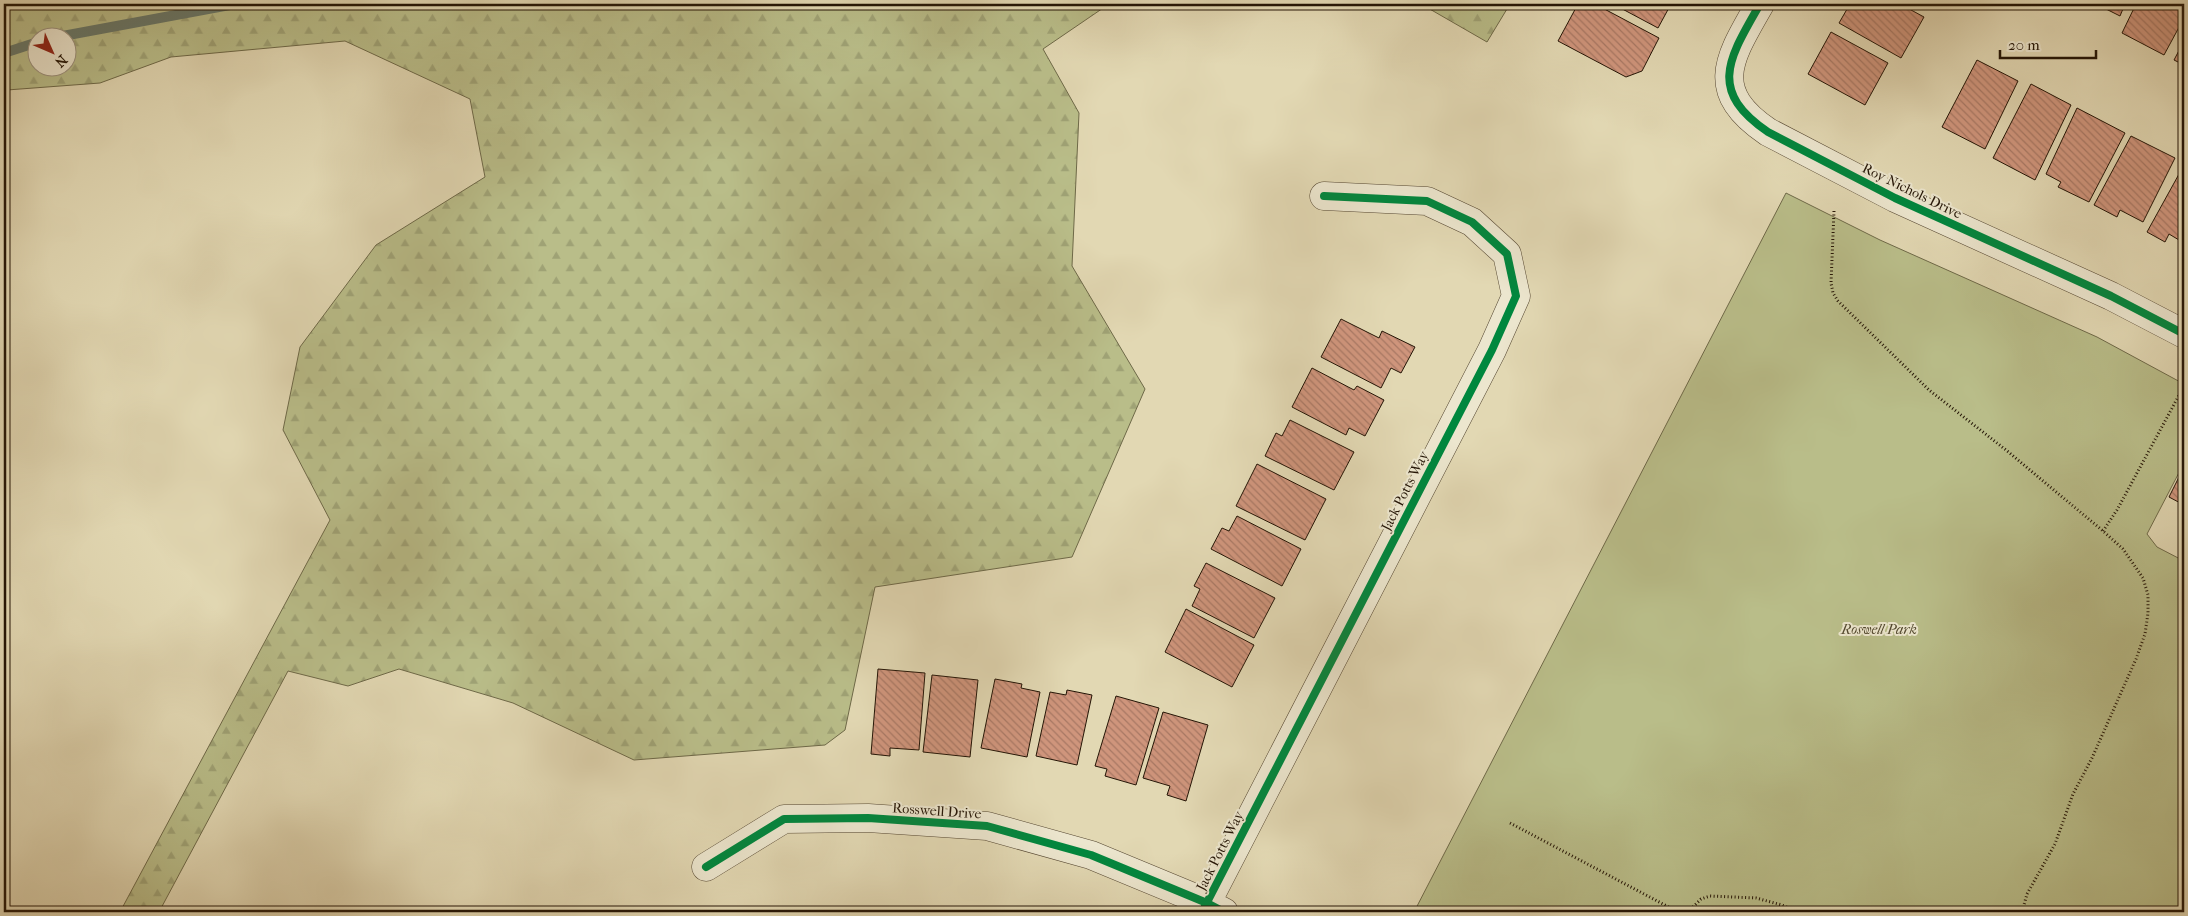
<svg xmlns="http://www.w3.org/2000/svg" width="2188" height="916" viewBox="0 0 2188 916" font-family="'IM FELL French Canon',serif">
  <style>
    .green { fill: #b9bd89; stroke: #6e6948 }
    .forest { fill: url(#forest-firs); stroke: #6e6948; fill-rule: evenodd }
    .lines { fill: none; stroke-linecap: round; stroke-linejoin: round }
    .stream { stroke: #68786a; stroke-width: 10 }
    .building { fill: url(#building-back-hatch); stroke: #241506 }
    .street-casing { stroke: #544631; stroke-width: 29 }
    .path { stroke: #241506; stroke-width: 3; stroke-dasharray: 1 2.5; stroke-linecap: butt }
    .street { stroke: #ece6ce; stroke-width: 28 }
    .cycleway-casing { stroke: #ece6ce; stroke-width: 11 }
    .cycleway { stroke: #00873e; stroke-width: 8 }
    .labels { text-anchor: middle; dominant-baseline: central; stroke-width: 4; stroke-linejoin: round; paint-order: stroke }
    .street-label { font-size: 14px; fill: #241506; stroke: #ece6ce }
    .park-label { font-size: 14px; font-style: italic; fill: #51472d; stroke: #ece6ce }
  </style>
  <defs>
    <pattern id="forest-firs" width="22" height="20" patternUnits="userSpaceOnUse" patternTransform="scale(1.25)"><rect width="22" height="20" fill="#b9bd89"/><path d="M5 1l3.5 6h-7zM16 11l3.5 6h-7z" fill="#9fa275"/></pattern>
    <pattern id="building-back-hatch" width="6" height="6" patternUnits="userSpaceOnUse" patternTransform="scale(1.25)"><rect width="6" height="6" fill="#cf957c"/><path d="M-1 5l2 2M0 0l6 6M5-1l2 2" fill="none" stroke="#a87864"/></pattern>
  </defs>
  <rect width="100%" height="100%" fill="#e2d8b3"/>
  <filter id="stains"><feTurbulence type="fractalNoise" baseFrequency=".004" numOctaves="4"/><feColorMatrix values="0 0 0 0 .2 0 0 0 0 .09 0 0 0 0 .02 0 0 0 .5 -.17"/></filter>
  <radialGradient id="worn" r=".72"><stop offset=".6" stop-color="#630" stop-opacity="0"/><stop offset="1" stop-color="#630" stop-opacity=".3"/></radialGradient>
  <path class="green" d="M1786,193l94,47 217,97 87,47v79l-37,71 10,13 27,14v351h-770z"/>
  <path class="forest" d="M4,4h1105l-66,45 36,64 -7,153 73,123 -73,168 -197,30 -30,143 -20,15 -191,15 -121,-57 -114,-34 -51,17 -60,-15 -129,241h-39l210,-392 -47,-90 17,-83 76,-102 109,-68 -15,-78 -125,-58 -174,16 -71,26 -93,7 -3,-6zM38,38h30v30h-30z
    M1421,4h89l-23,38z"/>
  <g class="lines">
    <path class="stream" d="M52,38l183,-34
      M4,53l34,-11"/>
  </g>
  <path class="building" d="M1578,4h17l64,34 -17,33 -16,6 -68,-36z
    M1613,4h58l-13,24z
    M1850,4h50l24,13 -23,41 -62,-35z
    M2096,4h29l-5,12z
    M2136,4h48v14l-20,37 -42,-22z
    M1831,32l57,31 -23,42 -57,-31z
    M2184,41v24l-10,-5z
    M1977,60l41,21 -33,68 -43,-22z
    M2031,84l40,21 -36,75 -42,-22z
    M2077,108l48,25 -36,69 -31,-15 3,-5 -15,-8z
    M2131,136l44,22 -32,64 -23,-12 -3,7 -23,-12z
    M2184,165v78l-15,-9 -4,8 -18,-10z
    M1341,319l38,19 3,-7 33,16 -14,26 -10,-5 -10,20 -60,-31z
    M1312,368l42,22 3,-4 27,14 -19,36 -16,-8 -3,7 -54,-28z
    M1290,420l64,32 -20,38 -69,-34 11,-23 6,3z
    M1257,464l69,35 -21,41 -69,-34z
    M2184,467v38l-15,-8z
    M1237,516l64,33 -19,37 -71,-37 11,-21 7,3z
    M1206,563l69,35 -21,40 -62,-32 8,-17 -6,-3z
    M1186,609l68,36 -22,42 -67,-35z
    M878,669l47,4 -6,77 -29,-2v8l-19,-2z
    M932,675l46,5 -8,77 -47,-5z
    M995,679l27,5 -1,4 19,4 -13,65 -46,-9z
    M1067,690l25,5 -15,70 -41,-9 14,-64 16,3z
    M1116,696l43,12 -23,77 -31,-9 2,-7 -12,-3z
    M1163,712l45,13 -22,76 -19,-6 3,-9 -27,-8z"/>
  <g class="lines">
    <g class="street-casing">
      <path id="street" d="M1760,4c-30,53 -54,86 8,128l127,66 216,98 73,38
        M706,867l78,-48 84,-1 119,8 104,29 116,48 17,9
        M1202,912l290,-562 24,-54 -9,-42 -35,-32 -45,-21 -103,-5"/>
    </g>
    <path class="path" d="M1834,211l-3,72 2,10 5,8 91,89 77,60 97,81 20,18 20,29 5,17v18l-3,21 -9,25 -44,99 -19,36 -18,50 -28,50 -5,18
      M2103,531l14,-21 67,-124
      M1510,823l168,89
      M1688,912l13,-13 9,-3 46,2 26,7 15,7"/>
    <use href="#street" class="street"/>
    <g class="cycleway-casing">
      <path id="cycleway" d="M1760,4c-30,53 -54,86 8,128l127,66 216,98 73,38
        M706,867l78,-48 84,-1 119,8 104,29 116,48 17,9
        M1202,912l290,-562 24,-54 -9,-42 -35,-32 -45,-21 -103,-5"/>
    </g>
    <use href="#cycleway" class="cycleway"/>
  </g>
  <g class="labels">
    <g class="street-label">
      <text transform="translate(1912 191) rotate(26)">Roy Nichols Drive</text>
      <text transform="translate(1405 491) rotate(-63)">Jack Potts Way</text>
      <text transform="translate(937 811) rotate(4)">Rosswell Drive</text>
      <text transform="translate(1220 851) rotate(-63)">Jack Potts Way</text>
    </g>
    <g class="park-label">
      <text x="1879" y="629">Roswell Park</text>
    </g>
  </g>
  <rect width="2188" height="916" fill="none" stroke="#e2d8b3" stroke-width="20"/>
  <rect x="5" y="5" width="2178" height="906" fill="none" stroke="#241506" stroke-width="2.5"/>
  <rect x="10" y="10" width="2168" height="896" fill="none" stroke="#241506"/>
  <g transform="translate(52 52) rotate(135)"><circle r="24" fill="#ece6ce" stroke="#9c927e"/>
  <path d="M0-4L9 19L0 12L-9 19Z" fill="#8f2418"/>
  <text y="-8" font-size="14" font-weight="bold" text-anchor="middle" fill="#241506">N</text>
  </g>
  <path d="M2000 50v8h96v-8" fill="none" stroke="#241506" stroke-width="2.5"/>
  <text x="2008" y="50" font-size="15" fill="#241506" stroke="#ece6ce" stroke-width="4" paint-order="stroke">20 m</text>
  <rect width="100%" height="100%" filter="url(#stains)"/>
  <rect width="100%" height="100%" fill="url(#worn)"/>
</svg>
